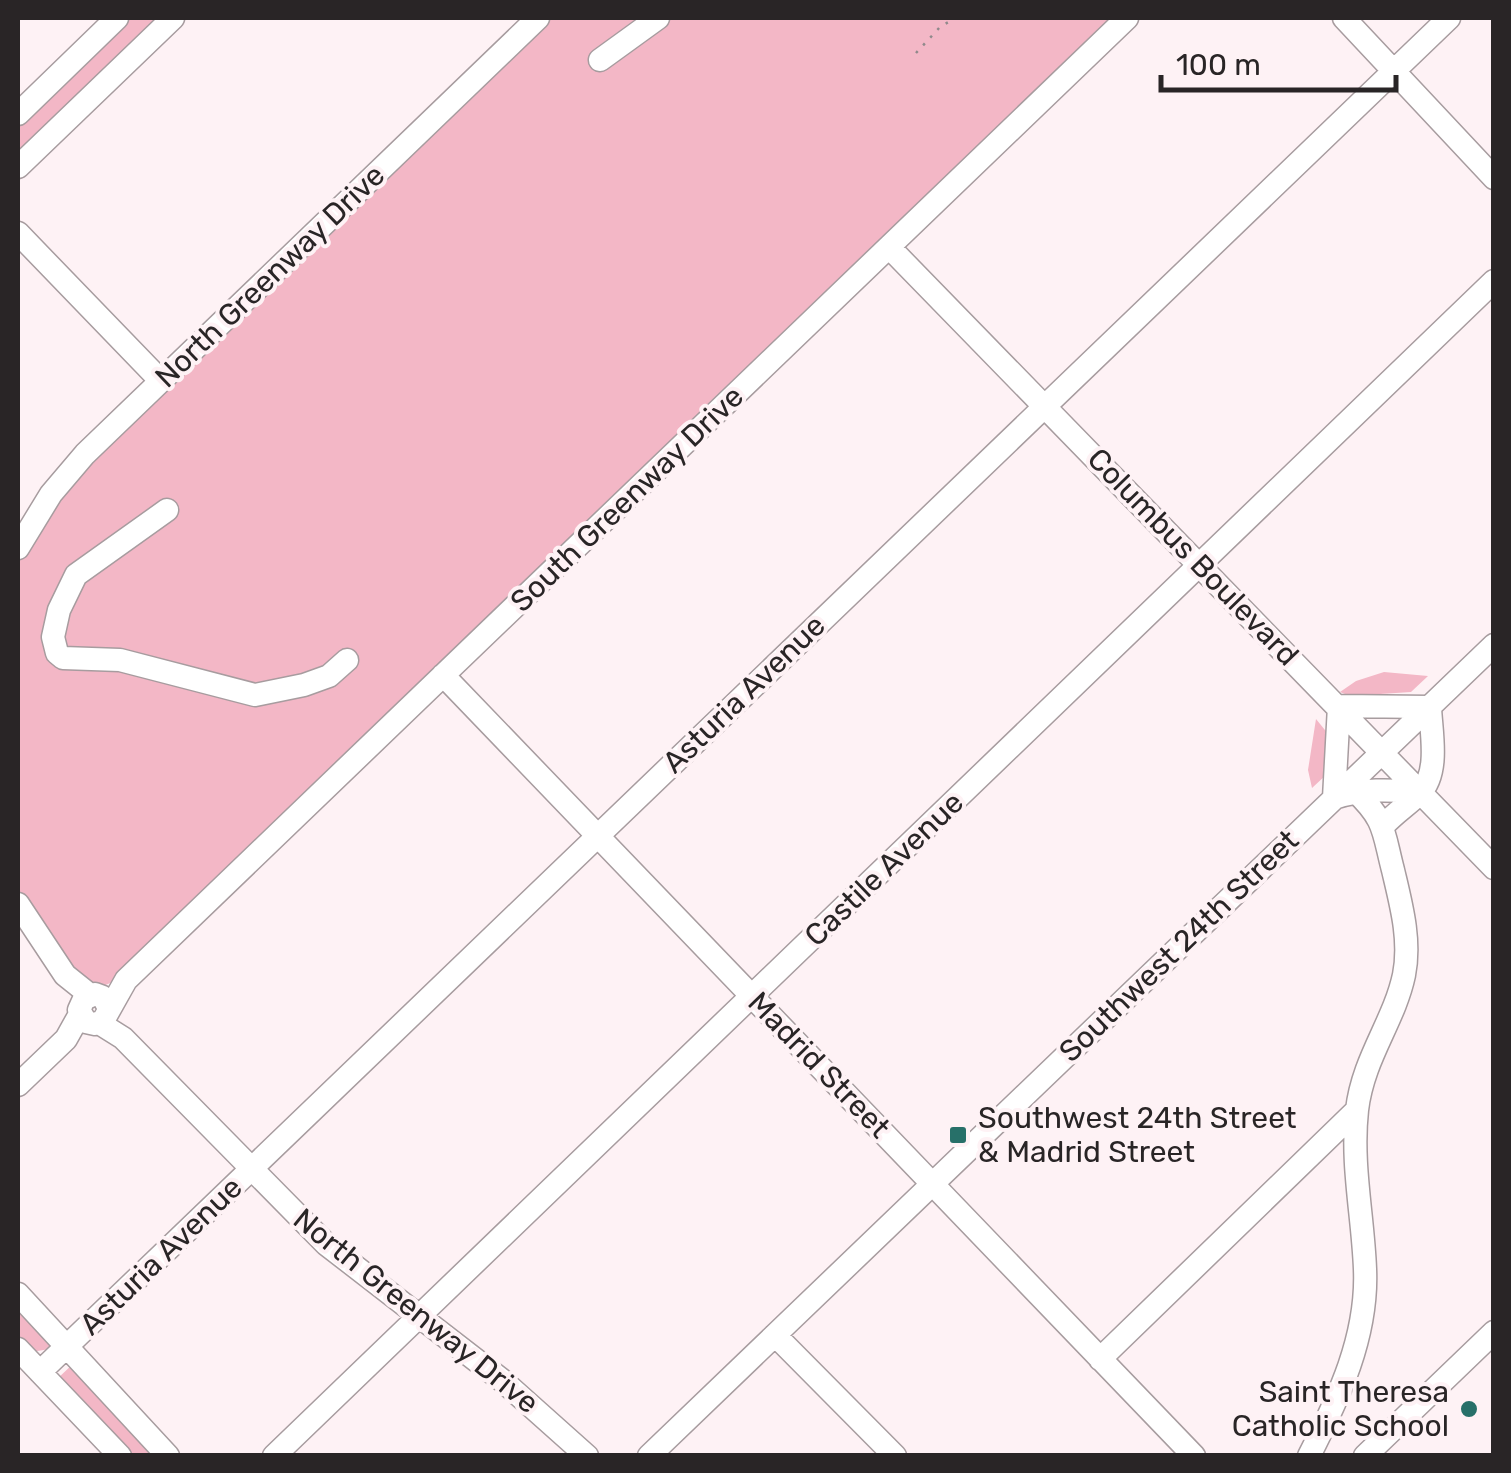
<svg xmlns="http://www.w3.org/2000/svg" width="1511" height="1473" viewBox="0 0 1511 1473" font-family="Rubik,sans-serif">
  <style>
    .green { fill: #f3b7c6 }
    .lines { fill: none; stroke-linecap: round; stroke-linejoin: round }
    .minor-casing { stroke: #a79c9f; stroke-width: 25 }
    .path { stroke: #90898b; stroke-width: 2.5; stroke-dasharray: 2.5 8; stroke-linecap: butt }
    .minor { stroke: #fff; stroke-width: 22 }
    .poi-dot { fill: #277069; stroke: #fef2f5; stroke-width: 4 }
    .labels { text-anchor: middle; dominant-baseline: central; stroke-width: 8; stroke-linejoin: round; paint-order: stroke }
    .street-label { font-size: 30px; fill: #292526; stroke: #fef2f5 }
    .poi-label { font-size: 30px; fill: #292526; stroke: #fef2f5; text-anchor: start }
  </style>
  <rect width="100%" height="100%" fill="#fef2f5"/>
  <path class="green" d="M128,18h33l-143,139v-35z
    M547,18h571l-1001,962 -16,7 -16,-2 -47,-56 -20,-37v-332l16,-32 27,-38z
    M1384,672l44,4 -17,16 -61,4 -10,-4 16,-11z
    M1316,719l13,16 -3,40 -14,13 -4,-18z
    M18,1302l35,39 -3,8 -19,3 -13,-11z
    M75,1362l89,93h-36l-72,-75z"/>
  <g class="lines">
    <g class="minor-casing">
      <path id="minor" d="M1344,18l150,160
        M600,60l58,-42
        M18,114l99,-96
        M18,167l155,-149
        M18,233l143,148
        M889,247l605,621
        M167,510l-91,65 -17,35 -6,27 4,16 6,5 57,2 135,35 49,-10 25,-9 18,-16
        M18,548l33,-54 34,-40 453,-436
        M443,675l751,781
        M1384,825c11,-12 25,-21 36,-32 20,-21 11,-60 10,-86l-91,-1 -5,92c30,-10 56,-8 87,-6
        M18,904l47,71 25,20
        M109,1008l-6,-11 -8,-3 -11,5 -5,11 7,12 9,2 8,-3 23,-41 1001,-962
        M99,1023l24,15 203,206 177,137 84,75
        M18,1085l48,-46 14,-25
        M18,1294l150,162
        M775,1335l120,121
        M18,1349l102,107
        M1100,1359l257,-249
        M40,1372l1409,-1354
        M274,1456l1220,-1175
        M649,1456l845,-811
        M1309,1456c30,-59 59,-120 56,-187 -2,-53 -14,-105 -8,-159 6,-52 37,-88 47,-135 7,-35 -3,-71 -11,-105 -10,-38 -7,-50 -38,-79
        M1365,1456l129,-124"/>
    </g>
    <path class="path" d="M916,53l24,-26 15,-9"/>
    <use href="#minor" class="minor"/>
  </g>
  <g class="poi-dot">
    <rect x="948" y="1125" width="20" height="20" rx="5"/>
    <circle cx="1469" cy="1409" r="10"/>
  </g>
  <g class="labels">
    <g class="street-label">
      <text transform="translate(270 276) rotate(-44)">North Greenway Drive</text>
      <text transform="translate(627 499) rotate(-44)">South Greenway Drive</text>
      <text transform="translate(1193 557) rotate(46)">Columbus Boulevard</text>
      <text transform="translate(744 694) rotate(-44)">Asturia Avenue</text>
      <text transform="translate(884 869) rotate(-44)">Castile Avenue</text>
      <text transform="translate(1179 946) rotate(-44)">Southwest 24th Street</text>
      <text transform="translate(819 1065) rotate(46)">Madrid Street</text>
      <text transform="translate(161 1256) rotate(-44)">Asturia Avenue</text>
      <text transform="translate(416 1311) rotate(39)">North Greenway Drive</text>
    </g>
    <g class="poi-label">
      <text x="978" y="1118">Southwest 24th Street<tspan x="978" dy="34">&amp; Madrid Street</tspan></text>
      <text x="1449" y="1392" text-anchor="end">Saint Theresa<tspan x="1449" dy="34">Catholic School</tspan></text>
    </g>
  </g>
  <rect width="1511" height="1473" fill="none" stroke="#292526" stroke-width="40"/>
  <path d="M1161 75v15h235v-15" fill="none" stroke="#292526" stroke-width="5"/>
  <text x="1176" y="75" font-size="30" fill="#292526" stroke="#fef2f5" stroke-width="8" paint-order="stroke">100 m</text>
</svg>
